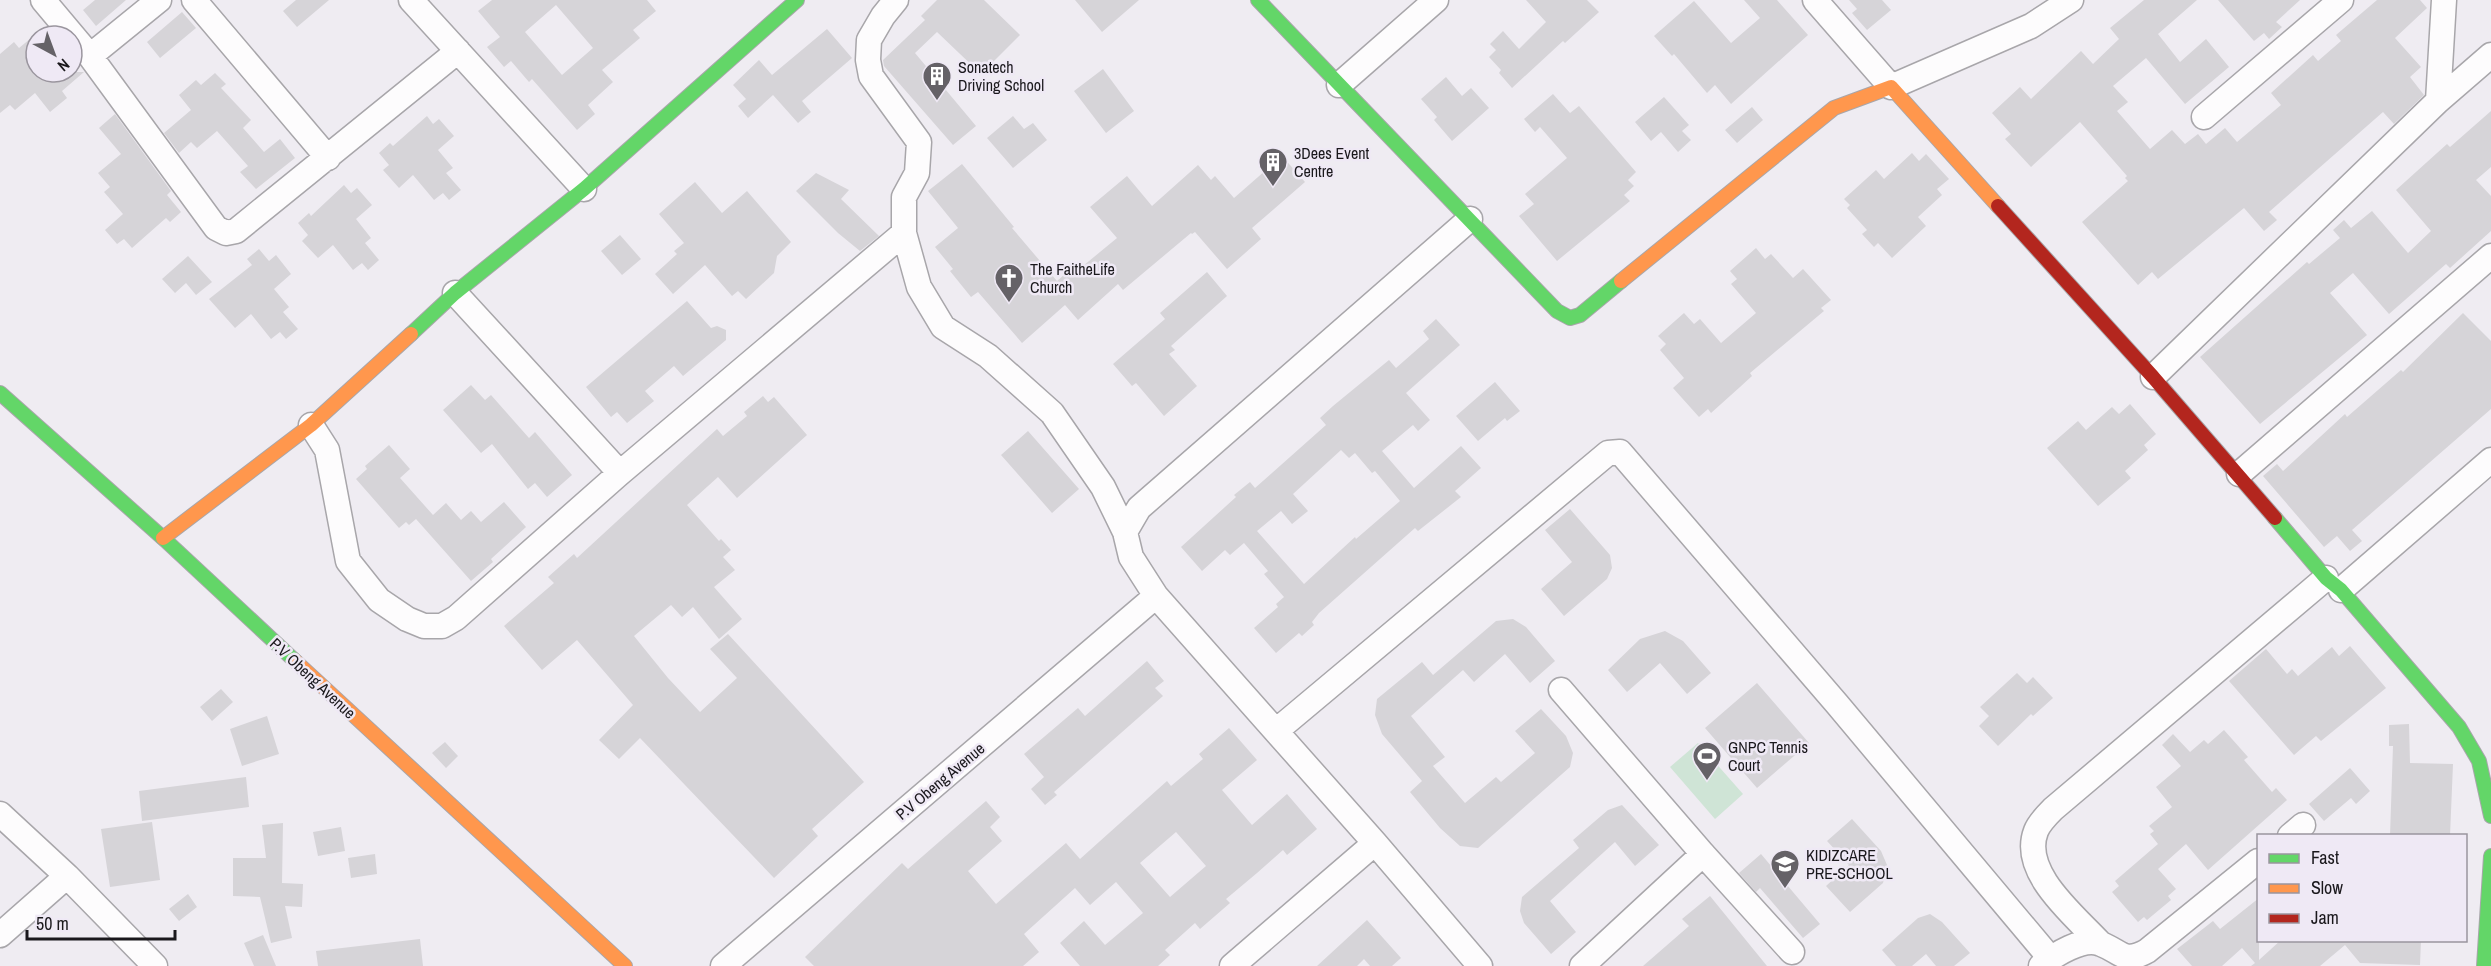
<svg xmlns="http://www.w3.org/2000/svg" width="2491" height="966" viewBox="0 0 2491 966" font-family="'Archivo Narrow',sans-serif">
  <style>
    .green { fill: #cfe4d6 }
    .building { fill: #d6d4d8; fill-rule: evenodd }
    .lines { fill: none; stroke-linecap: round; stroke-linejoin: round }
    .street-casing { stroke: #a8a6aa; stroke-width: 27 }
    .fast-casing { stroke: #a8a6aa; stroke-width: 16 }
    .slow-casing { stroke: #a8a6aa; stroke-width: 16 }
    .jam-casing { stroke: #a8a6aa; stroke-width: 16 }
    .street { stroke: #fdfcfd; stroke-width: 24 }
    .fast { stroke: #63d668; stroke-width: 14 }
    .slow { stroke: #ff974d; stroke-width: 14 }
    .jam { stroke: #b3261e; stroke-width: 14 }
    .labels { text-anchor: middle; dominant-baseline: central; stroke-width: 5; stroke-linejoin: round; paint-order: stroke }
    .poi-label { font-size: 16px; fill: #1a181c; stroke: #efe9f5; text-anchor: start }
    .street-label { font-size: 16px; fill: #1a181c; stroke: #efe9f5 }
  </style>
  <rect width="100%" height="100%" fill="#efecf2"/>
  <path class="green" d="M1698,743l45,51 -28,25 -45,-52z"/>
  <path class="building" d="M95,0h31l-30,26 -13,-16z
    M296,0h33l-32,27 -14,-16z
    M492,0h155l9,11 -23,19 7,8 -38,32 11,12 -25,23 7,9 -18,16 -45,-51 -3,3 -18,-21 -7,6 -17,-20 13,-10 -22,-26zM556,5l37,43 -31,27 -37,-43z
    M937,0h47l36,35 -39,39 -44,-42 -22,21 61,73 -23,19 -69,-79 -1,-6 42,-40 -4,-4z
    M1075,0h64l-37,32z
    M1526,0h61l12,12 -34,31 -2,-2 -51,47 -13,-15 2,-3 -12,-13 7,-7 -6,-6 13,-13 16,18 27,-27z
    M1744,0h33l31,35 -77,69 -16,-19 -8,8 -33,-39 -2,2 -18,-20 40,-35 37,42 29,-25z
    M1849,0h33l9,10 -24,20 -15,-17 5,-4z
    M2144,0h53l-39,34 22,28 26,-23 23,28 -44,37 -39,-46 -33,28 15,16 -11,9 33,38 22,-19 13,14 13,-10 8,10 19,-16 12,14 44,-37 -10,-12 42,-38 5,6 23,-20 -5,-6 41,-35h43l7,8 -32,30 26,29 -11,10 14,18 -30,29 -11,-12 -114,100 8,8 -13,11 -20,-23 -86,71 -6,-7 -14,13 -56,-63 46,-41 -3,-3 2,-2 -47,-54 -49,45 -26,-28 6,-5 -19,-21 28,-26 11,12 50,-48 12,13 26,-25 -9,-11z
    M2218,0h82l-24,22 6,5 -13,12 -5,-6 -10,8z
    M182,12l14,16 -36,30 -13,-16z
    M827,29l25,29 -50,43 9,11 -13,11 -25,-28 -25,23 -10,-12 8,-7 -13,-14 26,-25 13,15z
    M36,34v38h48l-22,19 5,7 -17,14 -15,-19 -20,17 -5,-5 -10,8v-59l14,-12 5,6z
    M1103,69l31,42 -28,22 -32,-42z
    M215,73l11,11 -5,4 30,32 -8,8 21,24 16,-13 15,19 -39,31 -16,-17 8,-6 -31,-35 -20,17 -6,-6 -12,11 -15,-20 27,-23 -12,-15 17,-15 5,5z
    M1446,77l16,19 9,-8 18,20 -37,33 -18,-21 3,-3 -16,-18z
    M1553,94l17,19 9,-7 57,66 -8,8 6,6 -10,9 6,6 -73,60 -38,-45 15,-12 -9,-10 42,-36 -27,-31 -5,5 -11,-13z
    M1664,97l25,28 -7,6 9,9 -13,12 -17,-20 -10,9 -16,-19z
    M1752,107l11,13 -26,23 -12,-13z
    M2491,111v56l-15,13 15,16v35l-41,37 -4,-4 -57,50 -36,-41 -23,20 37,42 -107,89 -60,-67 107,-95 2,2 31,-26 -7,-8 11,-10 7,8 21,-17 36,42 23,-22 -35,-41 51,-46 3,3z
    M115,114l56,77 -4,4 14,17 -11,10 -4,-4 -34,30 -8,-9 -7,5 -12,-14 18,-16 -19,-22 6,-5 -12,-14 23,-19 -22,-26z
    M427,116l6,8 6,-5 15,17 -16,14 15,18 -7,5 15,17 -12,10 -6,-7 -9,7 -21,-25 -14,13 -16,-18 6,-5 -10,-12 11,-10 3,3z
    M1013,116l11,13 9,-6 14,17 -34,28 -26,-30z
    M1912,153l7,8 7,-7 23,25 -12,10 5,6 -24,22 8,9 -34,32 -14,-15 -4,4 -12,-13 5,-4 -20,-22 3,-3 -6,-6 32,-29 8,9z
    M1282,156l23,26 -53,46 9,11 -34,30 -32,-37 -3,2 -1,-1 -68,57 -5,-6 -40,36 -13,-15 -43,38 -44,-51 -7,5 -21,-26 3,-2 -18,-22 23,-19 -30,-37 34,-27 52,63 -2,1 45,53 22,-19 4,4 34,-28 -27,-31 37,-31 25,30 46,-41 13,15 4,-4 19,22z
    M816,173l33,17 -8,9 38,37 -19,15 -22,-18 -42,-42z
    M695,182l27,31 25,-22 44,51 -14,14 -3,17 -28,26 -8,-8 -6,5 -27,-31 -32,29 -18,-20 22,-20 -3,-3 10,-8 -25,-29z
    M344,185l7,8 6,-5 15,17 -16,14 15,19 -6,5 14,17 -11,10 -6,-7 -9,7 -20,-25 -15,13 -16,-17 6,-6 -10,-12 11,-10 2,3z
    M620,235l21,24 -19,16 -21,-24z
    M1756,248l9,11 6,-5 22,24 10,-9 28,31 -10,8 3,3 -74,62 2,3 -12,11 -29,26 -3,-4 -9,8 -26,-29 11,-10 -24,-28 6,-6 -8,-8 26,-23 10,11 6,-5 21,24 35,-30 -25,-29 6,-5 -7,-8z
    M259,249l10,12 7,-6 15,19 -17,15 15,18 -6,5 15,17 -12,10 -6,-7 -9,7 -20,-25 -16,14 -26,-29 43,-34 -5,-6z
    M188,256l24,26 -16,13 -10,-12 -11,10 -13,-14z
    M1207,272l20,24 -56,50 4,4 -6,4 28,32 -33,30 -28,-33 -4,3 -19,-22 52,-45 -5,-6z
    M687,301l24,27 6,-2 9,4v10l-43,36 -9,-10 -29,25 9,10 -27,22 -10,-11 -6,5 -25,-30z
    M2463,313l28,28v68l-139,121 10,11 -12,10 -13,-15 -13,11 -61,-71 14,-12 6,7 62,-57 2,3 54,-47 2,2z
    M1436,319l24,26 -54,48 24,27 -12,11 -5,-6 -31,26 32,37 47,-42 20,22 -26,23 6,6 -43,34 -3,-3 -96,85 -7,9 2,3 -12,11 -3,-3 -23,20 -22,-25 24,-21 -2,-3 8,-7 -20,-23 4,-3 -24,-28 -14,12 -5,-5 -23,21 -21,-24 55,-50 -2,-2 16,-13 5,6 71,-63 -6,-7 13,-12 56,-46 7,8 33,-29 -6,-8zM1341,450l8,8 6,-5 17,20 3,-2 25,30 -44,38 -1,-2 -51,47 -47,-53 24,-20 11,13 16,-13 -15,-17z
    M1495,382l25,29 -13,10 -2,-3 -27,23 -22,-25z
    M471,385l14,15 6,-5 38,43 6,-6 37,43 -25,22 -12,-14 -7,6 -36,-45 -11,9 -38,-43z
    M763,396l5,6 6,-5 33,38 -70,63 -19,-21 -31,28 32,36 2,-2 10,11 -8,7 12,13 -21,17 28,32 -23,20 -26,-32 -11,10 -11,-12 -37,31 34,42 32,34 37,-34 -27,-29 18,-15 136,148 -52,47 6,7 -44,42 -134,-140 -21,21 -20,-19 34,-35 -56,-65 -35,30 -38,-44 50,-43 -6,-6 26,-23 3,4 140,-129 6,7 24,-20 -3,-4z
    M2130,404l26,30 -12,11 4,5 -23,21 6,7 -33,28 -51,-58 31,-27 8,9 26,-23 7,7z
    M1028,431l51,58 -27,24 -51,-58z
    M389,445l21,24 -10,9 33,37 13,-12 15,17 10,-9 10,11 23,-20 22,25 -35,32 2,3 -22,19 -55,-62 -7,6 -3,-3 -7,6 -43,-49 11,-10 -2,-3z
    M1570,509l40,46 2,13 -5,11 -43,37 -23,-27 31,-27 -27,-32z
    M1513,619l13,8 29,34 -25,22 -25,-29 -31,28 -11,-12 -52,46 34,41 -12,9 32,37 31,-26 5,5 34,-29 -20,-22 26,-22 25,27 7,17 -3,14 -92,81 -18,-2 -20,-18 -30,-36 12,-11 -40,-47 -7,-19 2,-16 45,-37 11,13 63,-54z
    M1665,631l18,10 28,32 -24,21 -27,-31 -33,29 -19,-22 32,-31z
    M2350,646l36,42 -65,53 -5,-5 -22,19 -65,-74 37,-32 21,25 5,-5 6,7 34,-29 7,9z
    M1147,661l17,20 -9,7 8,8 -109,96 3,3 -12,10 -14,-16 13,-12 -20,-23 54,-46 7,8z
    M2017,673l10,10 6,-6 20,21 -20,18 -2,-2 -33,32 -19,-20 10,-10 -9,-9z
    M1757,683l52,60 -52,45 -52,-60z
    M221,689l12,13 -21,19 -12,-14z
    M267,716l12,38 -37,12 -12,-37z
    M2409,724l1,39 43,1 -3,72h-60l3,-90h-4v-21z
    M1229,728l28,32 -35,30 30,35 35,-31 30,35 -30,26 -4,-5 -26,23 -31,26 4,4 -30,26 -5,-6 -30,27 5,5 -12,11h-78l-20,-23 24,-22 21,24 38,-32 -27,-31 -26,23 -15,-17 -51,46 15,18 -16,14h-209l-9,-9 97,-94 6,6 78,-68 14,16 -10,10 12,14 -34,30 28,33 70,-61 14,16 87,-78 4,5 32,-27 -4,-5zM1176,832l30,34 -36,31 -30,-34z
    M2224,730l24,27 -4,3 28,32 4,-4 11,12 -79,70 -22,-26 -28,25 18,20 -8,7 3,4 -24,20 -3,-3 -6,5 -26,-30 7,-6 -4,-5 43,-37 -8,-10 4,-3 -5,-5 23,-19 -16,-20 25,-21 -19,-21 11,-11 17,18 14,-12 4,4z
    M445,742l13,14 -12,12 -14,-15z
    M2350,768l20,23 -14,13 -5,-6 -27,23 -15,-17z
    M246,777l3,30 -107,14 -3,-30z
    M1622,805l37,40 -24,21 -20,-24 -65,59 26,31 -25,22 -27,-31 -4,-12 2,-14 57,-49 -6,-8 35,-30z
    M1852,819l29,32 6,14 -4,18 -33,29 -24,-26 23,-21 -22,-24z
    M152,822l8,58 -50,7 -9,-58z
    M283,823l-1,60 21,1 -1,23 -17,-1 7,32 -21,5 -11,-46 -27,-1v-38h33l-4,-33z
    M341,827l4,24 -27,5 -5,-24z
    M375,854l2,20 -26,4 -3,-20z
    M1761,854l59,70 -17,14 -43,-50 -4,4 -17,-19z
    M188,894l9,13 -18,14 -10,-12z
    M1710,896l57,70h-124l46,-40 -7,-7z
    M2259,898v62l22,-20h140l-1,25 -60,-2 -15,-18 -25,21h-69l4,-3 -13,-15 -20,18h-30l-15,-17 36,-28 7,8z
    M1930,914l12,8 28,31 -16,13h-18l-10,-12 -14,12h-16l-14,-16 36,-32z
    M1367,920l34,38 -9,8h-22l-6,-7 -7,7h-40z
    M263,935l13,31h-22l-10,-23z
    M420,939l3,27h-105l-2,-15z"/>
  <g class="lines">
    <g class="street-casing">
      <path id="street" d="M43,0l47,56 126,172 10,5 10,-2 222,-180
        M194,0l134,158
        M411,0l173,189
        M896,0l-13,16 -14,24 -1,20 3,16 48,66 -2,31 -13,24v36l15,54 24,40 45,29 64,57 51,74 22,45
        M1815,0l76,87 140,-61 40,-26
        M90,56l69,-56
        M1339,85l97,-85
        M2438,101l6,-101
        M2204,117l137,-117
        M1470,219l-331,289 -14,24 6,25 25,39 219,247 105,123
        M455,293l165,180
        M2153,377l285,-276 53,-46
        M311,425l16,25 21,111 31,39 28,19 17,7h18l14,-8 164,-145 284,-240
        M2239,474l252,-218
        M2341,590l150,-130
        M1561,690l142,164 89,98
        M1276,731l332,-278 12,-1 217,252 213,254
        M0,814l67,62 88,90
        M2290,836l13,-11
        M0,935l67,-59
        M2099,942c-25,-27 -79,-70 -63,-111 3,-8 11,-16 17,-22l273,-231
        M723,966l433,-370
        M1232,966l143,-123
        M1582,966l121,-112
        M2041,966c13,-11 43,-30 60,-22 21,8 22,20 46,7l111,-90"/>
    </g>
    <g class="fast-casing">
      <path id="fast" d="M1258,0l299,311 13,7 10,-3 41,-34
        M411,334l44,-41 129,-104 213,-189
        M0,393l163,145 131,122
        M2275,518l51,60 15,12 118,137 20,34 12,55
        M2484,966l7,-110"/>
    </g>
    <g class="slow-casing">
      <path id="slow" d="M1621,281l213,-173 57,-21 107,119
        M163,538l148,-113 100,-91
        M294,660l331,306"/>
    </g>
    <g class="jam-casing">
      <path id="jam" d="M1998,206l155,171 122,141"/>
    </g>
    <use href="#street" class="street"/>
    <use href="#fast" class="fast"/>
    <use href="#slow" class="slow"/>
    <use href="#jam" class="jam"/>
  </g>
  <defs>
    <g id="building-pin" transform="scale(1.5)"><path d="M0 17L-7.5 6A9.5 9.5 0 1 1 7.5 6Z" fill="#656267" stroke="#efe9f5"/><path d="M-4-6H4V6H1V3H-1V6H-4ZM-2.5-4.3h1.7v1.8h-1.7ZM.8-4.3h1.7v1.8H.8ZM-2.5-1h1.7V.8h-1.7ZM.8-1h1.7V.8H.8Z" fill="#fff"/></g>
    <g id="church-pin" transform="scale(1.5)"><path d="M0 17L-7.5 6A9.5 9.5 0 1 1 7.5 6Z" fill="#656267" stroke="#efe9f5"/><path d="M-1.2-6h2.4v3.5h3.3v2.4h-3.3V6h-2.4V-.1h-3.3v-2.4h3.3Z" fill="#fff"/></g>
    <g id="stadium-pin" transform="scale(1.5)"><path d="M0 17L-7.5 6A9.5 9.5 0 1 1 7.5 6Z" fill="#656267" stroke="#efe9f5"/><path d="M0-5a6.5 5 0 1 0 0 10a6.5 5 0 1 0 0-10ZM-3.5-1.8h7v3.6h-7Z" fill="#fff"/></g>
    <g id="school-pin" transform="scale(1.5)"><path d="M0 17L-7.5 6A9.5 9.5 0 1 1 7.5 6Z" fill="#656267" stroke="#efe9f5"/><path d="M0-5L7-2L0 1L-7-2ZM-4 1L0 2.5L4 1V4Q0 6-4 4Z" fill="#fff"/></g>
  </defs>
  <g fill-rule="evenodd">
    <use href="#building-pin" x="937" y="76"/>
    <use href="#building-pin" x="1273" y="162"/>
    <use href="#church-pin" x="1009" y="278"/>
    <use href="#stadium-pin" x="1707" y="756"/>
    <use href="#school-pin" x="1785" y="864"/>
  </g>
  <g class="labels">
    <g class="poi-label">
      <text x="958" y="67">Sonatech<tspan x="958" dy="18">Driving School</tspan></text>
      <text x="1294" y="153">3Dees Event<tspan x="1294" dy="18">Centre</tspan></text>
      <text x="1030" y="269">The FaitheLife<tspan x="1030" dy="18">Church</tspan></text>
      <text x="1728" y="747">GNPC Tennis<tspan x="1728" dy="18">Court</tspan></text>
      <text x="1806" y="855">KIDIZCARE<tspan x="1806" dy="18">PRE-SCHOOL</tspan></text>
    </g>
    <g class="street-label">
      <text transform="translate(313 678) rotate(43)">P.V Obeng Avenue</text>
      <text transform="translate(940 781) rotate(-40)">P.V Obeng Avenue</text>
    </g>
  </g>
  <rect x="2257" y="834" width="210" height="108" fill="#efe9f5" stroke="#9a959e" stroke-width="1.5"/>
  <rect x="2269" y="854" width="30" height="9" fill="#63d668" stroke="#9a959e" stroke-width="1.5"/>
  <text x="2311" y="864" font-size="18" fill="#1a181c">Fast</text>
  <rect x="2269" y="884" width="30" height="9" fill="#ff974d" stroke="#9a959e" stroke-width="1.5"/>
  <text x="2311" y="894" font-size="18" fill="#1a181c">Slow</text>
  <rect x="2269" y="914" width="30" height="9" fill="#b3261e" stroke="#9a959e" stroke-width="1.5"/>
  <text x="2311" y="924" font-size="18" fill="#1a181c">Jam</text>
  <g transform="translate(54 54) rotate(139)"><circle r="28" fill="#efe9f5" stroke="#9a959e" stroke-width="1.5"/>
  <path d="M0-4.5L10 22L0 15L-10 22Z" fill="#656267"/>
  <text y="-9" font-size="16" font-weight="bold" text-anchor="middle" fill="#1a181c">N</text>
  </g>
  <path d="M27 930v9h148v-9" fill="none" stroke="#1a181c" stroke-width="3"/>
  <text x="36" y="930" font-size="18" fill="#1a181c" stroke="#efe9f5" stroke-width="4.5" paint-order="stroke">50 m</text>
</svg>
